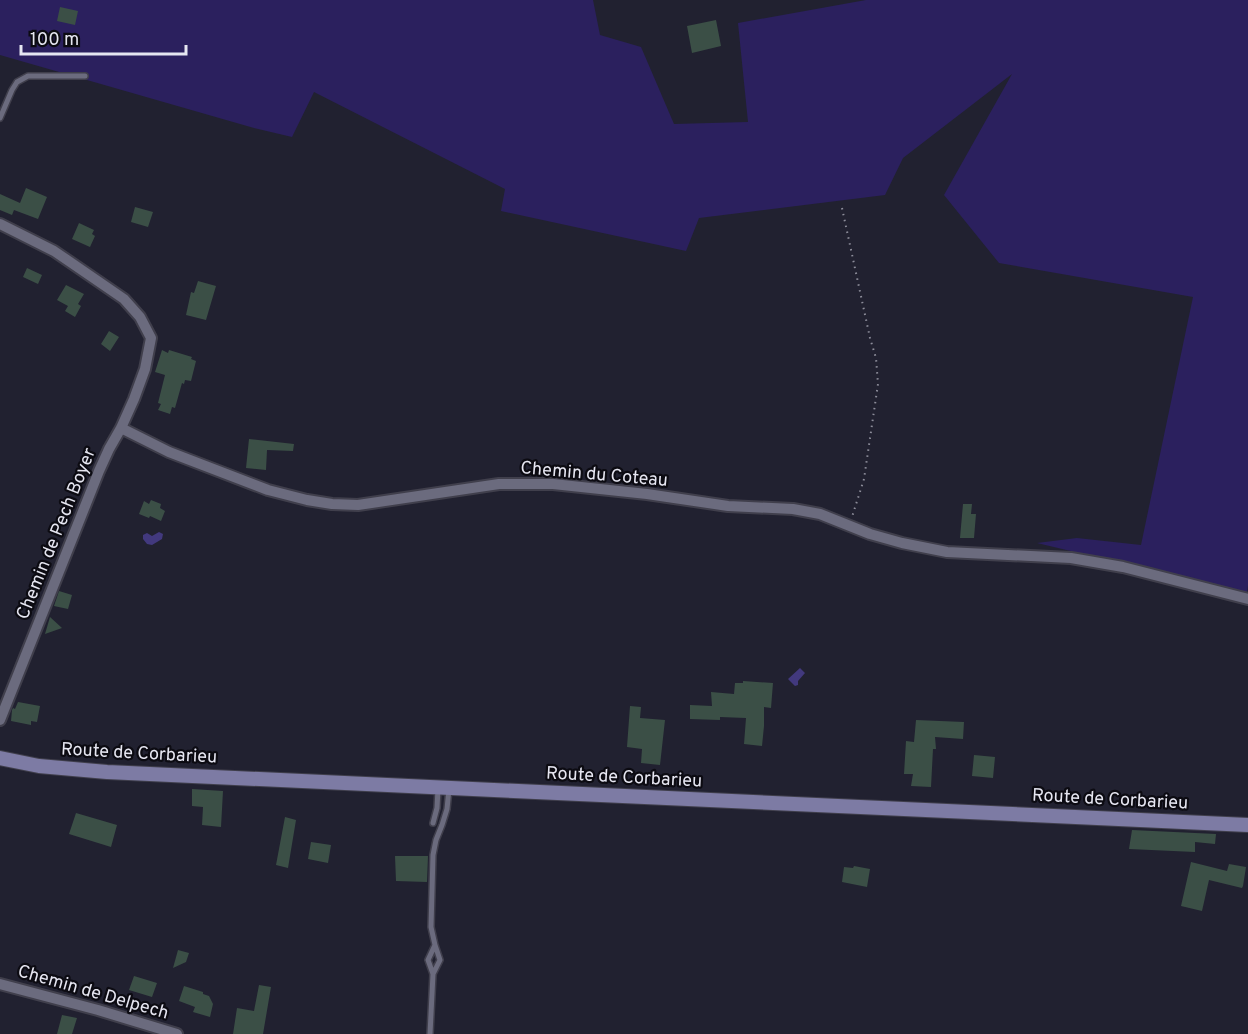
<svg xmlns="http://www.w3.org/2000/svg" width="1248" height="1034" viewBox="0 0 1248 1034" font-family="Overpass,sans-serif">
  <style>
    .green { fill: #2b205e }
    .water { fill: #42397e }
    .building { fill: #3b4f46 }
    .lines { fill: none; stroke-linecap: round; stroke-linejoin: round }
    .lane-casing { stroke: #403f4c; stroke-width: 8 }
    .street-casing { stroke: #403f4c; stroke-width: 14 }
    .secondary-casing { stroke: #403f4c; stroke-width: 16 }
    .path { stroke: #8d8d9a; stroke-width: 2; stroke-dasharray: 1.5 4.5; stroke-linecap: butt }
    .lane { stroke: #6b6b7e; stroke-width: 5 }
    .street { stroke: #6b6b7e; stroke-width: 10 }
    .secondary { stroke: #7d7ba4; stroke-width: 14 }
    .labels { text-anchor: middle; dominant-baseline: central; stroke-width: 4.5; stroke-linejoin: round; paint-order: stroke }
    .street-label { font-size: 18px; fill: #e6e6f1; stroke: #0c0b12 }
  </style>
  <rect width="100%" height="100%" fill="#212130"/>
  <path class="green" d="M0,0h593l7,35 41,12 33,77 74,-2 -10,-99 128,-23h382v585l-1,8 -210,-50 40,-5 64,7 52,-248 -194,-34 -55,-68 68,-121 -109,84 -18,37 -186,23 -13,33 -185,-40 4,-22 -191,-97 -22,45 -38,-9 -254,-73z"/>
  <path class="water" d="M159,532l4,2 -1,5 -10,6 -5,-1 -4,-5v-4l4,-2 5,3z
    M800,668l5,5 -7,8v4l-3,1 -7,-7z"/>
  <path class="building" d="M60,7l18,4 -3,14 -18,-4z
    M716,20l5,26 -29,7 -5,-27z
    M26,188l21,9 -9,22 -24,-9 -2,5 -12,-5v-16l20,9z
    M135,207l18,5 -5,15 -17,-5z
    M79,223l15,7 -2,4 3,2 -5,11 -18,-8z
    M27,268l15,7 -4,9 -15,-7z
    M198,281l18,5 -10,34 -20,-5 5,-23 3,1z
    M66,285l18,9 -6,10 3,2 -6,11 -10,-6 3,-5 -11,-6z
    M109,331l10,6 -9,14 -9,-7z
    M162,350l6,3 1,-3 23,7 -1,2 5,2 -5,20 -6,-1 -1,4 -2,-1 -7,25 -3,-1 -2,7 -12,-4 3,-6 -3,-1 7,-28 -10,-3z
    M249,439l45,5 -1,7 -26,-1 -1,20 -20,-2z
    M151,500l10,4 -1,4 5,3 -4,10 -11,-5 -1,2 -10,-4 5,-13 5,3z
    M963,504h9l-1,10h5l-2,24h-14z
    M59,591l13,4 -4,14 -14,-3z
    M50,617l12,11 -17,6z
    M743,681l30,2 -2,25 -7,-1v19l-2,20 -18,-2 2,-26 -26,-1v3l-30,-1v-14l22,1 -1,-14 23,2 1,-11h8z
    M18,702l22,4 -3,16 -6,-1v4l-20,-4 1,-11 1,-2 2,1z
    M630,706l11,1 -1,11 25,2 -5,45 -19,-2 1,-14 -15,-2z
    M916,720l48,2 -1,17 -28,-2 1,12h-3l-2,38 -20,-1 2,-12h-9l2,-33 8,1z
    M974,755l21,2 -2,21 -21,-2z
    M192,789l31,2 -2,36 -19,-2 1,-18 -11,-1z
    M76,813l41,12 -6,22 -42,-13z
    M285,817l11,3 -8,48 -12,-3z
    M1132,830l84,4 -1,10 -20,-2v10l-66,-3z
    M311,842l20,3 -3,18 -20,-4z
    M395,856h33l-1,26 -31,-1z
    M1191,862l36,9 2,-7 17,3 -3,19 -1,2 -33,-8 -7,31 -21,-5z
    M854,866l16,3 -3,18 -25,-5 2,-15 9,1z
    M178,950l11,3 -3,9 -13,6z
    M134,976l23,7 -5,14 -23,-7z
    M259,985l12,2 -8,47h-30l4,-26 17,3z
    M184,986l19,6v2l6,2 4,8 -3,13 -17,-5 2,-5 -16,-6z
    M62,1015l15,3 -5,16h-15z"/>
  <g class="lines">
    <g class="lane-casing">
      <path id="lane" d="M0,118l12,-28 5,-8 11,-6h57
        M433,823l4,-15 1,-19
        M433,974l7,-14 -5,-15
        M430,1034l3,-60 -5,-14 7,-15 -4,-18 2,-72 3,-15 6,-15 5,-16 2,-20"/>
    </g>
    <g class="street-casing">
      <path id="street" d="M0,224l54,27 70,48 16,18 11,21 -6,31 -11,30 -13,29 -12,21 -10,22 -99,249
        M121,428l48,24 99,38 39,10 25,4 26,1 141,-21h54l94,10 81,12 65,3 27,5 50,20 32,9 45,9 124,6 52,9 125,32
        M0,984l98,26 79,24"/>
    </g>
    <g class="secondary-casing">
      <path id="secondary" d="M0,758l39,8 68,6 1141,53"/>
    </g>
    <path class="path" d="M842,208l28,130 6,20 2,26 -14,95 -12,38"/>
    <use href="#lane" class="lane"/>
    <use href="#street" class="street"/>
    <use href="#secondary" class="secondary"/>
  </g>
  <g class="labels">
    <g class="street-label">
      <text transform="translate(594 475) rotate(5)">Chemin du Coteau</text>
      <text transform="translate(57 534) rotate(-68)">Chemin de Pech Boyer</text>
      <text transform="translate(139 754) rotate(3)">Route de Corbarieu</text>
      <text transform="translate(624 778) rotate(3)">Route de Corbarieu</text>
      <text transform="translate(1110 800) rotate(3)">Route de Corbarieu</text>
      <text transform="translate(93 993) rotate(16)">Chemin de Delpech</text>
    </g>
  </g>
  <path d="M21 45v9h165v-9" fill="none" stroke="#e6e6f1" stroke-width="3"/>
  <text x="30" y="45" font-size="18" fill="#e6e6f1" stroke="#0c0b12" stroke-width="4.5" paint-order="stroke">100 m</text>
</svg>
